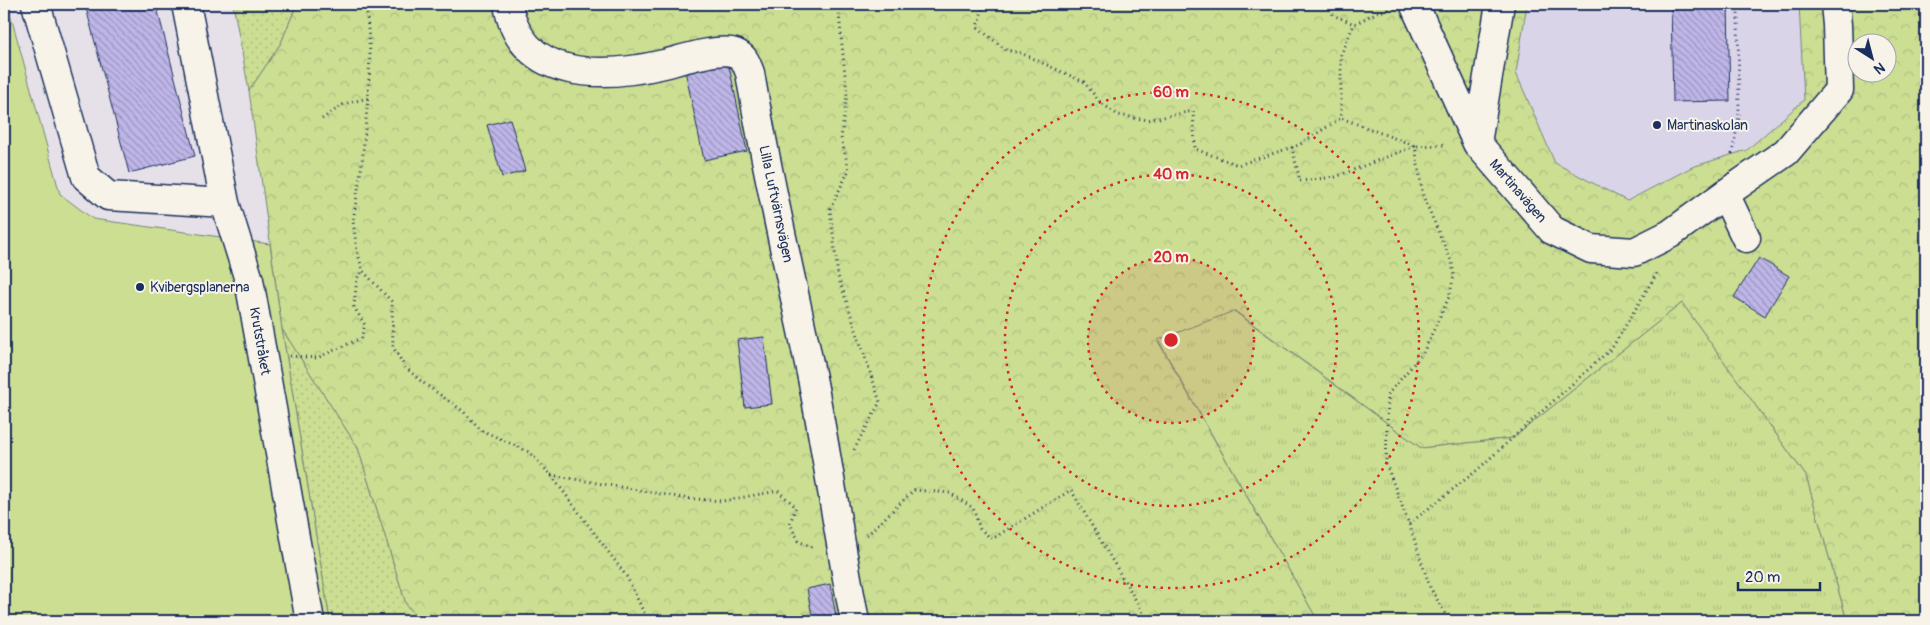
<svg xmlns="http://www.w3.org/2000/svg" width="1930" height="625" viewBox="0 0 1930 625" font-family="Pangolin,sans-serif">
  <style>
    .built { fill: #dad4e8 }
    .grass { fill: url(#grass-dots); stroke: #738678 }
    .forest { fill: url(#forest-crowns); stroke: #738678; fill-rule: evenodd }
    .park { fill: url(#park-tufts); stroke: #738678 }
    .pitch { fill: #cbde92; stroke: #738678 }
    .building { fill: url(#building-back-hatch); stroke: #1b2f5e }
    .lines { fill: none; stroke-linecap: round; stroke-linejoin: round }
    .minor-casing { stroke: #1b2f5e; stroke-width: 31 }
    .path { stroke: #1b2f5e; stroke-width: 3; stroke-dasharray: 1 4; stroke-linecap: butt }
    .minor { stroke: #f7f3e8; stroke-width: 28 }
    .ring { fill: none; stroke: #d62828; stroke-width: 2.5; stroke-dasharray: 2.5 5 }
    .poi-dot { fill: #1b2f5e; stroke: #f7f3e8; stroke-width: 2 }
    .labels { text-anchor: middle; dominant-baseline: central; stroke-width: 4; stroke-linejoin: round; paint-order: stroke }
    .poi-label { font-size: 14px; fill: #1b2f5e; stroke: #f7f3e8; text-anchor: start }
    .street-label { font-size: 14px; fill: #1b2f5e; stroke: #f7f3e8 }
    .centre { fill: #d62828; stroke: #f7f3e8; stroke-width: 2.5 }
    .ring-label { font-size: 15px; text-anchor: middle; font-weight: bold; fill: #d62828; stroke: #f7f3e8; stroke-width: 4; stroke-linejoin: round; paint-order: stroke }
  </style>
  <defs>
    <pattern id="grass-dots" width="8" height="8" patternUnits="userSpaceOnUse" patternTransform="scale(1.25)"><rect width="8" height="8" fill="#cbde92"/><path d="M2 2h.1M6 6h.1" fill="none" stroke="#aebf80" stroke-width="1.8" stroke-linecap="round"/></pattern>
    <pattern id="forest-crowns" width="20" height="18" patternUnits="userSpaceOnUse" patternTransform="scale(1.25)"><rect width="20" height="18" fill="#cbde92"/><path d="M2 6a3 3 0 1 1 6 0M12 15a3 3 0 1 1 6 0" fill="none" stroke="#aebf80"/></pattern>
    <pattern id="park-tufts" width="24" height="20" patternUnits="userSpaceOnUse" patternTransform="scale(1.25)"><rect width="24" height="20" fill="#cbde92"/><path d="M3 7l-1-3M5 7V3M7 7l1-3M15 17l-1-3M17 17v-4M19 17l1-3" fill="none" stroke="#aebf80"/></pattern>
    <pattern id="building-back-hatch" width="6" height="6" patternUnits="userSpaceOnUse" patternTransform="scale(1.25)"><rect width="6" height="6" fill="#bfb6e8"/><path d="M-1 5l2 2M0 0l6 6M5-1l2 2" fill="none" stroke="#9a94bf"/></pattern>
  </defs>
  <rect width="100%" height="100%" fill="#e6e1e8"/>
  <filter id="ink" filterUnits="userSpaceOnUse"><feTurbulence type="fractalNoise" baseFrequency=".02" numOctaves="2"/><feDisplacementMap in="SourceGraphic" scale="10" xChannelSelector="R" yChannelSelector="G"/><feConvolveMatrix kernelMatrix="1 2 1 2 8 2 1 2 1" color-interpolation-filters="sRGB"/></filter>
  <g filter="url(#ink)">
    <path class="built" d="M1527,4h272l5,96 -57,50 -55,17 -65,34 -72,-38 -39,-90z"/>
    <path class="grass" d="M233,4h64l-16,39 -32,48z
      M282,329l76,119 48,156 15,17h-91z"/>
    <path class="forest" d="M297,4h1230l-11,69 39,90 72,38 65,-34 55,-17 57,-50 -5,-96h127v617h-79l-41,-145 -124,-173 -169,135 -92,10 -186,-137 -77,30 160,280h-897l-15,-17 -48,-156 -76,-119 -33,-238 32,-48zM1858,42h30v30h-30z"/>
    <path class="park" d="M1682,303l124,173 41,145h-529l-160,-281 76,-29 187,137 92,-10z"/>
    <path class="pitch" d="M8,6l52,188 33,25 177,25 12,85 48,292h-326v-614z"/>
    <path class="building" d="M85,4h71l39,152 -66,17z
      M1671,4h57l2,97 -57,1z
      M728,61l19,90 -43,9 -19,-90z
      M510,119l15,52 -23,6 -15,-52z
      M1759,258l30,18 -24,40 -31,-19z
      M764,337l8,67 -27,3 -8,-67z
      M830,584l7,37h-24l-6,-32z"/>
    <g class="lines">
      <g class="minor-casing">
        <path id="minor" d="M36,4l50,173 22,19 117,7
          M186,4l39,199 24,77 61,341
          M508,4c12,78 96,74 156,60 16,-4 56,-17 71,-11 10,4 11,10 15,20 17,102 41,204 62,305 16,81 27,162 43,243
          M1414,4l63,139 75,87 39,19 43,3 36,-18 55,-40
          M1477,143l23,-139
          M1746,238l-21,-44 61,-42 53,-62 -2,-65 -2,-21"/>
      </g>
      <path class="path" d="M366,4l4,49 -2,45 -6,65 -9,58 4,30 6,20 29,31 1,45 12,20 17,15 41,29 18,19 48,22 22,23 76,102 19,40v4
        M838,4l9,91 -6,43 8,32 -19,39 8,67 42,126 -26,48
        M984,4l-7,23 29,23 15,3 63,29 16,20 18,13 30,5 45,-9 2,38 43,16 61,-20 42,-27
        M1331,4l2,11 21,9
        M1388,10l-10,2 -24,12 -13,31v63l74,28 32,-1
        M322,119l22,-15 24,-6
        M1292,147l8,34 35,-4 80,-31 8,50 29,67 2,13 -5,21 -26,56 -35,41 -2,70 23,60 21,63 19,34
        M1732,154l7,-37 -1,-113
        M290,356l27,2 44,-20 4,-13 -11,-18 3,-29 6,-7
        M551,475l133,23 38,3 56,-10 18,16 -6,16 8,18 16,7
        M1409,524l67,-53 136,-123 45,-75
        M867,535l47,-45 36,3 23,15 7,21 12,10 79,-49 77,131"/>
      <use href="#minor" class="minor"/>
    </g>
  </g>
  <circle cx="1171" cy="340" r="83" fill="#d62828" fill-opacity=".12"/>
  <g class="ring">
    <circle cx="1171" cy="340" r="83"/>
    <circle cx="1171" cy="340" r="166"/>
    <circle cx="1171" cy="340" r="248"/>
  </g>
  <g class="poi-dot">
    <circle cx="1657" cy="125" r="5"/>
    <circle cx="140" cy="287" r="5"/>
  </g>
  <g class="labels">
    <g class="poi-label">
      <text x="1667" y="125">Martinaskolan</text>
      <text x="150" y="287">Kvibergsplanerna</text>
    </g>
    <g class="street-label">
      <text transform="translate(1518 191) rotate(49)">Martinavägen</text>
      <text transform="translate(776 204) rotate(78)">Lilla Luftvärnsvägen</text>
      <text transform="translate(260 341) rotate(80)">Krutstråket</text>
    </g>
  </g>
  <circle cx="1171" cy="340" r="8" class="centre"/>
  <g class="ring-label">
    <text x="1171" y="97">60 m</text>
    <text x="1171" y="179">40 m</text>
    <text x="1171" y="262">20 m</text>
  </g>
  <rect width="1930" height="625" fill="none" stroke="#f7f3e8" stroke-width="20"/>
  <rect x="10" y="10" width="1910" height="605" fill="none" stroke="#1b2f5e" stroke-width="2" filter="url(#ink)"/>
  <g transform="translate(1872 58) rotate(144)"><circle r="24" fill="#f7f3e8" stroke="#9fa5b1"/>
  <path d="M0-4L9 19L0 12L-9 19Z" fill="#1b2f5e"/>
  <text y="-8" font-size="14" font-weight="bold" text-anchor="middle" fill="#1b2f5e">N</text>
  </g>
  <path d="M1738 582v8h82v-8" fill="none" stroke="#1b2f5e" stroke-width="2.5"/>
  <text x="1745" y="582" font-size="15" fill="#1b2f5e" stroke="#f7f3e8" stroke-width="4" paint-order="stroke">20 m</text>
</svg>
